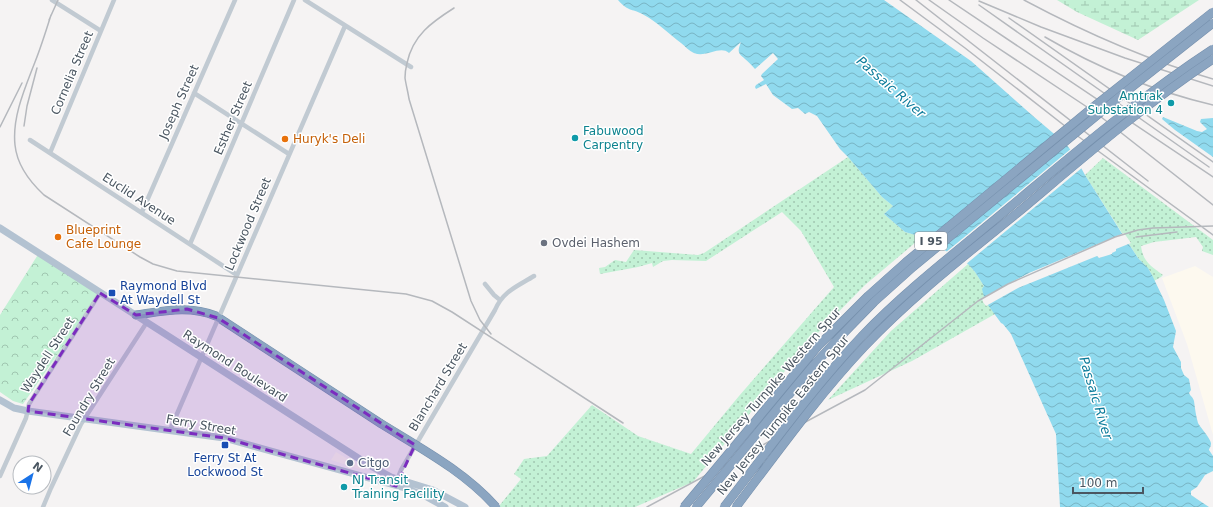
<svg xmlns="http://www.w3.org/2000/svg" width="1213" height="507" viewBox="0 0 1213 507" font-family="'DejaVu Sans',sans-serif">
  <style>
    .commercial { fill: #fdf9ef }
    .grass { fill: url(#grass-dots) }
    .wetland { fill: url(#wetland-marsh) }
    .park { fill: url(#park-crowns) }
    .water { fill: url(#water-waves) }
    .pier { fill: #f5f3f3 }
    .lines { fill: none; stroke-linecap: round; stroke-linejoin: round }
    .highway-casing { stroke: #7690ad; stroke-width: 9 }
    .street { stroke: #c1cad2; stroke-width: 4.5 }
    .primary { stroke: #b3c2d1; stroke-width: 7 }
    .highway { stroke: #8ba5c1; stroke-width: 8 }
    .rail { stroke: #b5b8bd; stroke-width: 1.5 }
    .highway-bridge-casing { stroke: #7690ad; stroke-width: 9; stroke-linecap: butt }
    .highway-bridge { stroke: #8ba5c1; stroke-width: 8 }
    .marked { fill: #7b2cbf; fill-opacity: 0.2; stroke: #7b2cbf; stroke-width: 3; stroke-dasharray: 8 5; stroke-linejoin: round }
    .culture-dot { fill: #0f9aa8; stroke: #fff; stroke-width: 1.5 }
    .food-dot { fill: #e8710a; stroke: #fff; stroke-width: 1.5 }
    .worship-dot { fill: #6b7280; stroke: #fff; stroke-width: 1.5 }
    .transit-dot { fill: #1a4fb4; stroke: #fff; stroke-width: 1.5 }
    .service-dot { fill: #5c6f8a; stroke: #fff; stroke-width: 1.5 }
    .labels { text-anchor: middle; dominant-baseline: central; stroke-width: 3; stroke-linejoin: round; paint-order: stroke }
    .shield { fill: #fff; stroke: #808990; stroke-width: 1 }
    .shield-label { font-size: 11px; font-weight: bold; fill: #4a5661 }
    .street-label { font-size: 12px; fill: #4a5661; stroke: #fff }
    .culture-label { font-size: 12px; fill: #0d838f; stroke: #fff; text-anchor: start }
    .food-label { font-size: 12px; fill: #c56008; stroke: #fff; text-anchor: start }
    .worship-label { font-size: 12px; fill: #5b616d; stroke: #fff; text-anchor: start }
    .transit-label { font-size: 12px; fill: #164399; stroke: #fff; text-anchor: start }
    .service-label { font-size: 12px; fill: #4e5e75; stroke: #fff; text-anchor: start }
    .water-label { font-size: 13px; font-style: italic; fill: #0c7c9b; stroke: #fff }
  </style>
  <defs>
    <pattern id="grass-dots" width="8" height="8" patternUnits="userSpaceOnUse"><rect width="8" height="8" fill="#c3f1d5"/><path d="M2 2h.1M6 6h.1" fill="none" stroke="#a0c6b0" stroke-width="1.8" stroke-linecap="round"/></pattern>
    <pattern id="wetland-marsh" width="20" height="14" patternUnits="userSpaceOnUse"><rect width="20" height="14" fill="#c3f1d5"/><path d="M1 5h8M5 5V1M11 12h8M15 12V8" fill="none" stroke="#a0c6b0"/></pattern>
    <pattern id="park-crowns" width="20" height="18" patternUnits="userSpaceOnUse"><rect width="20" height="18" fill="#c3f1d5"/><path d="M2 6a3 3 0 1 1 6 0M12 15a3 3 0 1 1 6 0" fill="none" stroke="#a0c6b0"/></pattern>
    <pattern id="water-waves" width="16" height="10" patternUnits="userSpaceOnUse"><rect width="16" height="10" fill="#90daee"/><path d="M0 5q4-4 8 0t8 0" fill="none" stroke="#78b4c4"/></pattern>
  </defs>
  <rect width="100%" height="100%" fill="#f5f3f3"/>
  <path class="commercial" d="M1195,266l18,11v158l-26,-91 -25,-66z
    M336,452l27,16 -1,2 -31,-10z"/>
  <path class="grass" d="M848,157l34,40 11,9 -9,8 21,18 17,5 -57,48 -56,57 -116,140 -58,25h-136v-1l22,-27 -7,-5 10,-15 23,-3 45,-51 46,31 53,18 48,-58 95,-109 -33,-56 -19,-19 -76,49 -34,-1 -9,1 -10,6 -1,-4 -14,4 -38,7 -1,-6 6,-1 10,-7 11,2 8,-12 64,5 6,-2z
    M1103,158l110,82v15l-11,-4 1,-4 -7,-10 -42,5 -13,4c2,16 10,20 22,29l-2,2 -7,4 -4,-10 -12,-13 -53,-83z
    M968,264l7,8 9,14 1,15 10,13 -83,47 -84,39 63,-69z"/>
  <path class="wetland" d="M1057,0h142l-61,40 -61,-28z"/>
  <path class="park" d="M39,253l61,41 -77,110 -10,-3 -13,-9v-77z"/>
  <path class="water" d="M618,0h266l87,61 62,55 33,28 7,9 12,22 36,57 17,26 10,10 4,7 12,25 12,31 -3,16 8,15v6l3,7 5,4 2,11 -2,3c2,4 4,4 5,8 1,8 2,15 4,22 2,4 14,17 13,21 0,3 -2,4 -2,6l4,6v15l-8,4 -8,12 -6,4v4l18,12h-149l-4,-73 -45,-100 -8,-10 -2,-1 -16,-22 -3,-12 2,-3 -9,-14 -7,-8 -46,-27 -17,-5 -21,-18 9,-8 -11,-9 -34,-40 -8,-8 -23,-33 -8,-4 -4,2 -7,-6 -6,1 -19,-14 -7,-11 -10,5 -1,-2 1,-2 8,-5 -3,-4 1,-2 16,-15 -5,-6 -18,16c-3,-3 -6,-7 -10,-10 -7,-6 -8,-7 -4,-17l-12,11c-9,-8 -23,5 -35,0 -5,-2 -9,-7 -13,-10 -12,-9 -24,-21 -37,-28 -11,-7 -15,-2 -26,-15z
    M1163,117l34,14 5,1 5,-3 -7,-7 1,-3 12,-1v39l-38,-27 -13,-11z"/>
  <path class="pier" d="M1072,148l11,19 -118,98 -20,-12z
    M1124,233l7,10 -15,6v2l-4,2v1l-13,4 -2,-2 -79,32 -32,18 -3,-4 -1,-4 47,-25z"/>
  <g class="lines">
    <g class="highway-casing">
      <path id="highway" d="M136,315c28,-4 53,-10 80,1l164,107"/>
    </g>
    <path class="street" d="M52,0l49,31
      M305,0l106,67
      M194,93l95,61
      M30,140l207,135
      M50,153l64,-153
      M142,212l93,-212
      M190,244l104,-244
      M485,284l9,11 6,5
      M170,430l175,-404
      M0,476l26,-58 3,-14 71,-111
      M397,480l4,-10 94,-160c8,-19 23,-24 39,-34
      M43,507l8,-19 30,-64 66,-102"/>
    <path class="primary" d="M0,228l369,237 22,12 42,13 32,17
      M0,400l14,8 14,3 196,27 181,50 20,8 20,11"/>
    <use href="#highway" class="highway"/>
    <path class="rail" d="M900,0l65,48 114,89 134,98
      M916,0l232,181
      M929,0l54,38 113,75 117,92
      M949,0l264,177
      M1024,0c60,32 123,60 189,79
      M979,1l62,26 84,31 88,28
      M979,5l230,162
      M454,8c-22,14 -41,27 -47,55 -1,4 -2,10 -2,15 1,7 3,14 4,21l62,202 9,19 11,14
      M51,15c-5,16 -10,32 -16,47 -10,26 -23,55 -20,83 2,20 15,37 29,50l96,62 13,7 24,7 229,23 26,7 20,11 171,111
      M1009,18l204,144
      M49,20l9,-20
      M1045,37c53,31 108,54 168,68
      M24,126l3,-20 10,-38
      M0,127l22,-44
      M1136,237l41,-5
      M647,507l218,-117 113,-89 30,-17 107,-47 23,-7 15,-2 60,-2"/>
    <g class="highway-bridge-casing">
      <path id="highway-bridge" d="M380,423c40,25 84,48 116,84
        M684,507l134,-161 50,-50 38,-34 186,-154 121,-96
        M696,507l116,-140 23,-25 39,-40 39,-35 205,-169 95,-75
        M724,507c45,-58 88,-118 138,-171 45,-47 98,-87 148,-129 66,-55 131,-111 203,-158
        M736,507c41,-54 81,-110 128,-160 47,-50 103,-93 157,-137 62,-52 124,-106 192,-151"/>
    </g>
    <use href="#highway-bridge" class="highway-bridge"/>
  </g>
  <path class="marked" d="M100,293l36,22 51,-6 31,9 197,127 -19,41 -172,-48 -196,-27 1,-7z"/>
  <g class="culture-dot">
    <circle cx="1171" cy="103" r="4"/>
    <circle cx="575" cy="138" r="4"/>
    <circle cx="344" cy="487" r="4"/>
  </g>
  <g class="food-dot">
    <circle cx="285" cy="139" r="4"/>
    <circle cx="58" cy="237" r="4"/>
  </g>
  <circle class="worship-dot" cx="544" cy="243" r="4"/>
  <g class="transit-dot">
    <rect x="108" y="289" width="8" height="8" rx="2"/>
    <rect x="221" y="441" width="8" height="8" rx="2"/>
  </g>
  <circle class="service-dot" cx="350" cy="463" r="4"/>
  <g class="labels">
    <rect class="shield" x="915" y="232" width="32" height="18" rx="3"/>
    <g class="shield-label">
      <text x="931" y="241">I 95</text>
    </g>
    <g class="street-label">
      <text transform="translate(72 73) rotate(-67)">Cornelia Street</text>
      <text transform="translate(179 102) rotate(-66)">Joseph Street</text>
      <text transform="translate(233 118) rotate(-67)">Esther Street</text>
      <text transform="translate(139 199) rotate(33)">Euclid Avenue</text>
      <text transform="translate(248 224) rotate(-67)">Lockwood Street</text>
      <text transform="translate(48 355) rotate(-57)">Waydell Street</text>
      <text transform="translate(235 366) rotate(33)">Raymond Boulevard</text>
      <text transform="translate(438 387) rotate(-59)">Blanchard Street</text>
      <text transform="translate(771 387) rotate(-49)">New Jersey Turnpike Western Spur</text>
      <text transform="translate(89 397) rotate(-59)">Foundry Street</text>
      <text transform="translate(783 415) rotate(-51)">New Jersey Turnpike Eastern Spur</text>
      <text transform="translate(201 425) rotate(10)">Ferry Street</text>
    </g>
    <g class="culture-label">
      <text x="1163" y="96" text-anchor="end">Amtrak<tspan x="1163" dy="14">Substation 4</tspan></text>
      <text x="583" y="131">Fabuwood<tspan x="583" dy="14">Carpentry</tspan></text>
      <text x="352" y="480">NJ Transit<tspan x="352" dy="14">Training Facility</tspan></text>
    </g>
    <g class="food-label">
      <text x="293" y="139">Huryk's Deli</text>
      <text x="66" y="230">Blueprint<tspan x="66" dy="14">Cafe Lounge</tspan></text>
    </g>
    <g class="worship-label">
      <text x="552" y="243">Ovdei Hashem</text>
    </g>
    <g class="transit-label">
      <text x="120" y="286">Raymond Blvd<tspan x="120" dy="14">At Waydell St</tspan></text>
      <text x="225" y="458" text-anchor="middle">Ferry St At<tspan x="225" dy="14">Lockwood St</tspan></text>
    </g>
    <g class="service-label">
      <text x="358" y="463">Citgo</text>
    </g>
    <g class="water-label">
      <text transform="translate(891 87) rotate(41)">Passaic River</text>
      <text transform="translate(1096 398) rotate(73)">Passaic River</text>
    </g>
  </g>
  <g transform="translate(32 475) rotate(36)"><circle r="19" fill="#ffffff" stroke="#b7bbc0"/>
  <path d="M0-3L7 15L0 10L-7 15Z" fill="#1a73e8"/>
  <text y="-6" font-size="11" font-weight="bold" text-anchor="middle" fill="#4a5661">N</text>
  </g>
  <path d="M1073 487v6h70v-6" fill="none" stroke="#4a5661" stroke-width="2"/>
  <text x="1079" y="487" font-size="12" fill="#4a5661" stroke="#ffffff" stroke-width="3" paint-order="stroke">100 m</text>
</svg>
